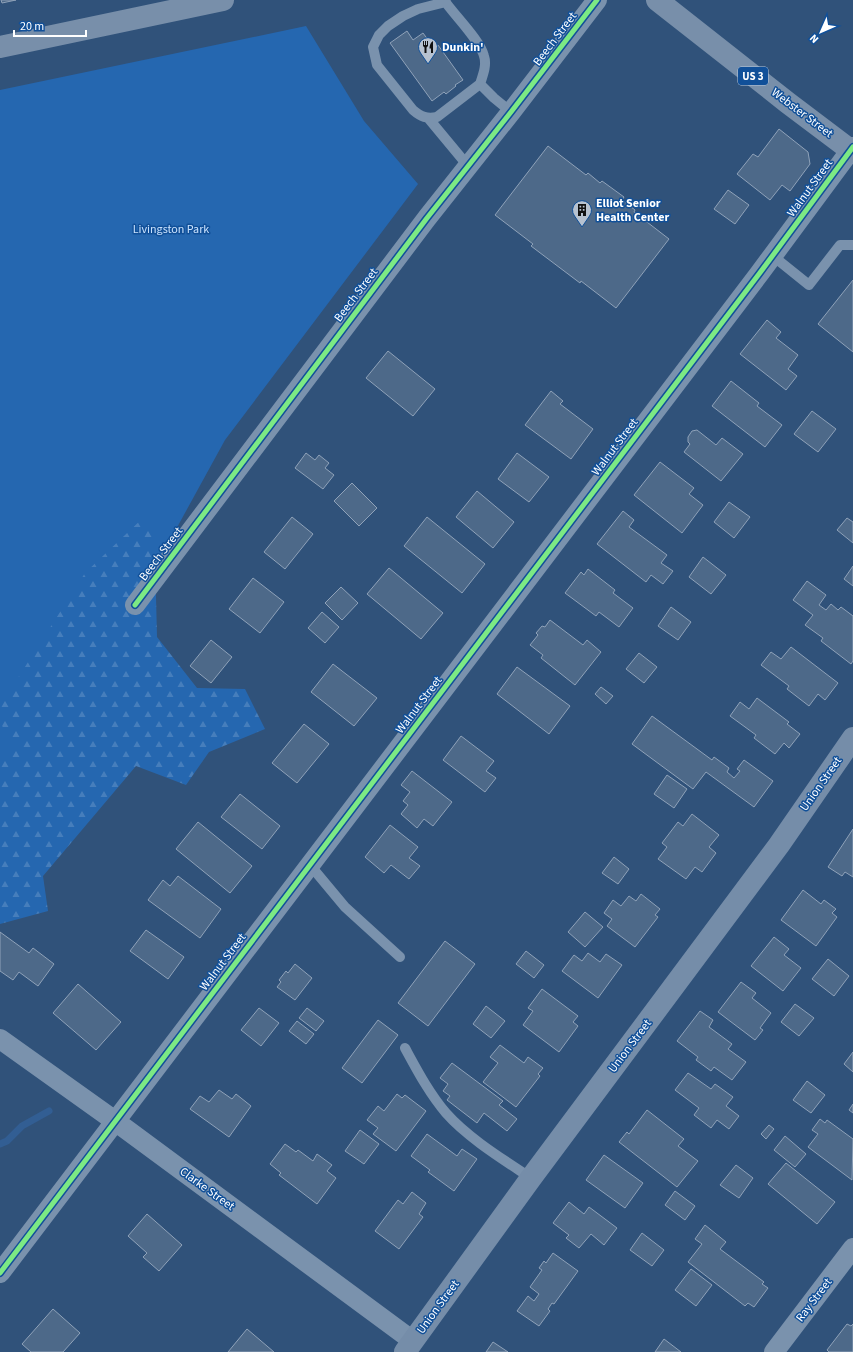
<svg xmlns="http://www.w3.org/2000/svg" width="853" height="1352" viewBox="0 0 853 1352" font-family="'Source Sans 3',sans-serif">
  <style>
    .green { fill: #2567b0 }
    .forest { fill: url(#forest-firs) }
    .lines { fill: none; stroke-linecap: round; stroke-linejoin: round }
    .stream { stroke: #325e93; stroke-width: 7 }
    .building { fill: #4d6989; stroke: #8fa2b9 }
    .lane { stroke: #7a92ad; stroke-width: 10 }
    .street { stroke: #7a92ad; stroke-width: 20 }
    .secondary { stroke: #758da9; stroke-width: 22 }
    .primary { stroke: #788faa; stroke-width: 22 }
    .cycleway-casing { stroke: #115099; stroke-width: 8 }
    .cycleway { stroke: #7ce984; stroke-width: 5 }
    .labels { text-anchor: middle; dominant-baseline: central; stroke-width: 3; stroke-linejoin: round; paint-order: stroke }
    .shield { fill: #115099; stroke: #b8cae0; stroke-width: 1 }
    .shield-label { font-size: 11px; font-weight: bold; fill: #fff }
    .street-label { font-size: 12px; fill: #fff; stroke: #115099 }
    .poi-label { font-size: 12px; font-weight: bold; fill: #fff; stroke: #115099; text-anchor: start }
    .park-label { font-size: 12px; fill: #cbe3fe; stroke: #115099 }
  </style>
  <defs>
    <pattern id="forest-firs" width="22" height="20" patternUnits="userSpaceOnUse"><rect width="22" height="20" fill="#2567b0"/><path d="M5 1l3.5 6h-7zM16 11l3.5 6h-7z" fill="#467ebc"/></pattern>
  </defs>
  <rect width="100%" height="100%" fill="#30527a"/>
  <path class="green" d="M306,26l58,95 54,63 -193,256 -90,164 -135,259v-773z"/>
  <path class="forest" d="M144,517h10l3,120 40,51 48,1 20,40 -56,23 -23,33 -50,-19 -93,110 5,35 -48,13v-162l12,-9 -2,-13 -10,-18v-16l85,-133z"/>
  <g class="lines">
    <path class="stream" d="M0,1144l7,-3 15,-15 27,-15"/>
  </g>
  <path class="building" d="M1,0h15l-14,3z
    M407,31l6,9 10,-7 11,15 4,-3 25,35 -8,5 1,1 -10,8 -2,-2 -12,9 -42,-58z
    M779,129l29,23 2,12 -20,27 -8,-6 -12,15 -33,-26 16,-20 5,3z
    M548,146l38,29 2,-2 12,10 2,-2 22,16 -2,3 13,10 -1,2 35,27 -53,69 -35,-27 -1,2 -49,-37 2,-2 -38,-29z
    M728,190l21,15 -14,19 -21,-15z
    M853,280v72l-35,-28z
    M767,320l14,12 -5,6 22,17 -10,14 9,7 -11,14 -46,-36z
    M388,351l47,38 -22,27 -47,-38z
    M731,381l28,22 -2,3 25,19 -17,22 -53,-41z
    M551,391l12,10 -3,3 33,25 -22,30 -46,-34z
    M812,411l24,18 -18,23 -24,-18z
    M697,430l19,15 6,-7 21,16 -22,27 -37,-29 6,-8 -2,-2v-5l4,-6z
    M306,453l9,7 4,-5 10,8 -4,5 9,7 -11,14 -28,-21z
    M517,453l32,24 -20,25 -31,-23z
    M660,462l34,26 -5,6 14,11 -21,28 -48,-38z
    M352,483l25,25 -18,18 -25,-25z
    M477,491l37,31 -21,26 -37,-31z
    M729,502l21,15 -16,21 -20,-16z
    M623,511l11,9 -5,7 38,28 -6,8 12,8 -10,13 -12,-9 -5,7 -49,-38z
    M292,517l21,17 -28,35 -21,-17z
    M427,517l58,47 -23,29 -58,-47z
    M847,518l6,4v21l-16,-13z
    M703,557l23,18 -15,19 -22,-17z
    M853,566v20l-9,-7z
    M389,568l54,45 -22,26 -54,-45z
    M588,569l27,21 -2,3 20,15 -14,19 -20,-15 -3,4 -31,-23 16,-21 3,3z
    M253,578l31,24 -24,31 -31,-24z
    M807,581l19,14 -7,10 7,5 5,-6 7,6 3,-3 12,9v45l-2,3 -30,-23 2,-3 -18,-13 8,-10 -20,-15z
    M341,587l17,16 -16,17 -17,-17z
    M671,607l20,15 -13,18 -20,-14z
    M322,612l17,15 -14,16 -17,-15z
    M550,620l33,25 4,-5 14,12 -26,33 -34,-27 2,-3 -13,-10 8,-10 -2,-2 6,-7 3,1z
    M211,640l21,17 -21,26 -21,-17z
    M791,647l47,36 -13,17 -7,-6 -9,12 -22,-17 2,-3 -28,-21 10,-13 10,7z
    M639,653l18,14 -13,16 -18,-14z
    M333,664l44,34 -23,28 -43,-34z
    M517,667l53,39 -21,28 -52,-40z
    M601,687l12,9 -7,8 -11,-10z
    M757,698l32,24 -2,2 13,10 -11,14 -5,-5 -9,11 -21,-16 2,-3 -26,-19 10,-14 9,7z
    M652,716l60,44 2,-3 15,11 -2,4 7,6 6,-7 -3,-2 7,-9 29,21 -19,26 -48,-35 -13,17 -61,-45z
    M304,724l25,20 -32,39 -25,-20z
    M461,736l33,25 -8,10 10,7 -11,14 -42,-32z
    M412,771l40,31 -19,24 -9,-7 -7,9 -16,-14 7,-9 -5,-4 7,-9 -9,-7z
    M667,775l20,14 -13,19 -20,-14z
    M240,794l40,32 -18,23 -41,-32z
    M692,814l27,21 -10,12 7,6 -14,19 -7,-5 -9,12 -28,-20 9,-12 -5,-4 16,-21 5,4z
    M198,822l54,44 -22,27 -54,-44z
    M390,825l28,22 -9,11 11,8 -11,13 -18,-14 -7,8 -19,-16z
    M853,829v48l-8,-5 -3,4 -14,-9z
    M614,857l15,12 -11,15 -16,-11z
    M178,876l43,33 -21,29 -52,-38 15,-20 7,6z
    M803,890l18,14 3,-4 12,9 -4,4 5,4 -21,29 -35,-26z
    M641,894l19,15 -5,6 3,2 -23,30 -28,-21 5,-7 -8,-6 9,-13 8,6 8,-10 7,5z
    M585,912l18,15 -18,20 -17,-15z
    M146,930l38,27 -16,22 -38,-28z
    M0,932l29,21 4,-5 21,16 -16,22 -19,-14 -6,8 -13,-9z
    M774,937l15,12 -5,6 17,13 -18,23 -32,-25z
    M445,941l30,23 -47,62 -30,-23z
    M526,951l18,14 -10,13 -18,-14z
    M588,953l12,9 6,-8 16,11 -24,33 -36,-27 12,-16 8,6z
    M828,959l21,17 -15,20 -22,-17z
    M295,964l17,14 -17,22 -18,-13 4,-5 -2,-2 7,-9 2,2z
    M741,982l15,11 -4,5 19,15 -11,15 3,2 -8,10 -37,-28z
    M78,984l43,38 -25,28 -43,-37z
    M542,989l36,27 -5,6 5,4 -19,26 -36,-27 10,-14 -5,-3z
    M795,1004l19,14 -15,18 -18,-14z
    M486,1006l19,15 -14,17 -18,-14z
    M259,1008l20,15 -18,23 -20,-16z
    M307,1008l17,13 -8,10 -17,-13z
    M700,1011l13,9 -4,7 23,17 -4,5 18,13 -14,18 -18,-13 -3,4 -15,-11 2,-3 -21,-16z
    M378,1020l20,15 -36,48 -20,-15z
    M297,1021l17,13 -8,10 -17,-13z
    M500,1045l24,18 4,-6 15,11 -5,6 2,2 -24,31 -33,-25 15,-19 -8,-6z
    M853,1052v20l-9,-8z
    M452,1063l51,38 -4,4 18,14 -10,12 -23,-18 -7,10 -30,-23 3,-4 -7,-5 5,-7 -8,-6z
    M688,1073l23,16 4,-5 18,13 -7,9 13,10 -10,13 -12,-9 -6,8 -17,-13 5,-7 -24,-18z
    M807,1081l18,14 -14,18 -18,-13z
    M219,1090l13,9 4,-5 15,12 -22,31 -39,-28 10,-13 9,6z
    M397,1094l5,4 3,-3 21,16 -30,40 -23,-17 5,-6 -11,-8 11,-14 6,5z
    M853,1104v9l-4,-3z
    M647,1110l37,29 -6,7 20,15 -21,26 -58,-45 8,-10 2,2z
    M820,1119l5,4 2,-3 26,19 -1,41 -44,-33 10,-13 -6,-4z
    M769,1125l5,4 -8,10 -5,-5z
    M360,1130l19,14 -15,20 -19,-13z
    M427,1134l30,22 5,-7 15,10 -23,32 -26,-19 2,-2 -19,-14z
    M785,1136l21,18 -11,13 -21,-17z
    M285,1144l11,8 2,-2 15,11 4,-7 15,11 -5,6 9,7 -19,26 -38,-29 2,-2 -11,-9z
    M604,1155l39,28 -18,25 -39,-28z
    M786,1163l49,39 -18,22 -49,-40z
    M736,1165l17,13 -14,20 -19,-13z
    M675,1191l20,15 -10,14 -20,-15z
    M412,1192l14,11 -7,11 4,3 -24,32 -24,-18 23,-31 5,4z
    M569,1202l15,12 5,-7 28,21 -13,17 -13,-11 -12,14 -13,-10 3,-3 -16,-12z
    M147,1214l35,31 -23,26 -16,-14 4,-4 -19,-17z
    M705,1225l21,17 -6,7 44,33 -2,2 6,4 -14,19 -6,-4 -3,3 -57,-44 14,-18 -7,-5z
    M642,1233l22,17 -12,16 -22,-16z
    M553,1253l25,18 -24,33 -2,-1 -4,6 2,2 -11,15 -22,-15 11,-15 6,5 5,-7 -9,-7 12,-17 -3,-2 5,-7 2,2z
    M691,1269l21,16 -16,21 -21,-16z
    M53,1309l27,24 -17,19h-32l-9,-8z
    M847,1324l4,2 2,-2v28h-24l-2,-2z
    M247,1329l27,23h-46z
    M664,1339l17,13h-26z
    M493,1342l15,10h-22z"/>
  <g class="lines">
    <path class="lane" d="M444,0c10,15 36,40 40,56 3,9 -1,19 -4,28l14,14 17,14
      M446,2l-28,7 -15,7 -15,10 -9,9 -6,12 4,18 36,45c8,7 14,9 24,7l43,-33
      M429,119l39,47
      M773,256l36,29 31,-40h13
      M310,865l35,42 55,50
      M405,1048c12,22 24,45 41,65 22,25 58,47 85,65"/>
    <path class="street" d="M135,605l292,-387 84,-106 86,-112
      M0,1039l115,82 298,220
      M0,1273l759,-999 94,-127
      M774,1352l79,-104"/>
    <path class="secondary" d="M405,1352l126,-174 248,-333 74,-107"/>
    <path class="primary" d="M657,0l131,103 65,49
      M0,47l223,-47"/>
    <g class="cycleway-casing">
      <path id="cycleway" d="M135,605l292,-387 84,-106 86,-112
        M0,1273l759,-999 94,-127"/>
    </g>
    <use href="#cycleway" class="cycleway"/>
  </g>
  <defs>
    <g id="restaurant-pin" transform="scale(1)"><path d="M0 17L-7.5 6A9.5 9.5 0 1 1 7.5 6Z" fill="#b7c2d0" stroke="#115099"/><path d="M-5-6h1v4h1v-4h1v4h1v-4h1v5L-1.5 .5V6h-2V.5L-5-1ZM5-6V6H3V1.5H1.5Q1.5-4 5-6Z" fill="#111"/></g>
    <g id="building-pin" transform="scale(1)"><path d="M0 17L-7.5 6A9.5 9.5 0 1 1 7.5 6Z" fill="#b7c2d0" stroke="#115099"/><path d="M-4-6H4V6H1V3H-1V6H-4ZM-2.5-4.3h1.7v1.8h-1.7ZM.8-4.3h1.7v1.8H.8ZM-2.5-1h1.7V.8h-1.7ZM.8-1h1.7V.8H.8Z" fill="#111"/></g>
  </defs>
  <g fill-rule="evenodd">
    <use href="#restaurant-pin" x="428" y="47"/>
    <use href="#building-pin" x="582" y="210"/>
  </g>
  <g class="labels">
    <rect class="shield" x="738" y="67" width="30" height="18" rx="3"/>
    <g class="shield-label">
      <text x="753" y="76">US 3</text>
    </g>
    <g class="street-label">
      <text transform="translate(555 39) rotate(-53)">Beech Street</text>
      <text transform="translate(802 113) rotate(37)">Webster Street</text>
      <text transform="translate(810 188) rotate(-54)">Walnut Street</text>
      <text transform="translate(356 295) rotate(-53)">Beech Street</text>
      <text transform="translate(615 447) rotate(-53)">Walnut Street</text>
      <text transform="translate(161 554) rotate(-53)">Beech Street</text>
      <text transform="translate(419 705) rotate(-53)">Walnut Street</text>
      <text transform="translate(821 784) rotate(-55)">Union Street</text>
      <text transform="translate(223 962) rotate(-53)">Walnut Street</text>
      <text transform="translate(630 1046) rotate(-53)">Union Street</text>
      <text transform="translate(207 1189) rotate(36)">Clarke Street</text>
      <text transform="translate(814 1300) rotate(-53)">Ray Street</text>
      <text transform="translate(438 1307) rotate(-54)">Union Street</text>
    </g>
    <g class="poi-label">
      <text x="442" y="47">Dunkin'</text>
      <text x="596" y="203">Elliot Senior<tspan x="596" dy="14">Health Center</tspan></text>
    </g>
    <g class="park-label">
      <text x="171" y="229">Livingston Park</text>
    </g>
  </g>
  <g transform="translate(821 32) rotate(225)" stroke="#115099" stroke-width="3" paint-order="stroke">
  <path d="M0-3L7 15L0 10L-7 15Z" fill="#ffffff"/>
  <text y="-6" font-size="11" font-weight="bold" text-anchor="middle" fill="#ffffff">N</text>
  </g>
  <path d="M14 30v6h72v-6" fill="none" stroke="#ffffff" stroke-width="2"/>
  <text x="20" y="30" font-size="12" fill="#ffffff" stroke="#115099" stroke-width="3" paint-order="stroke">20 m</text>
</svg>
